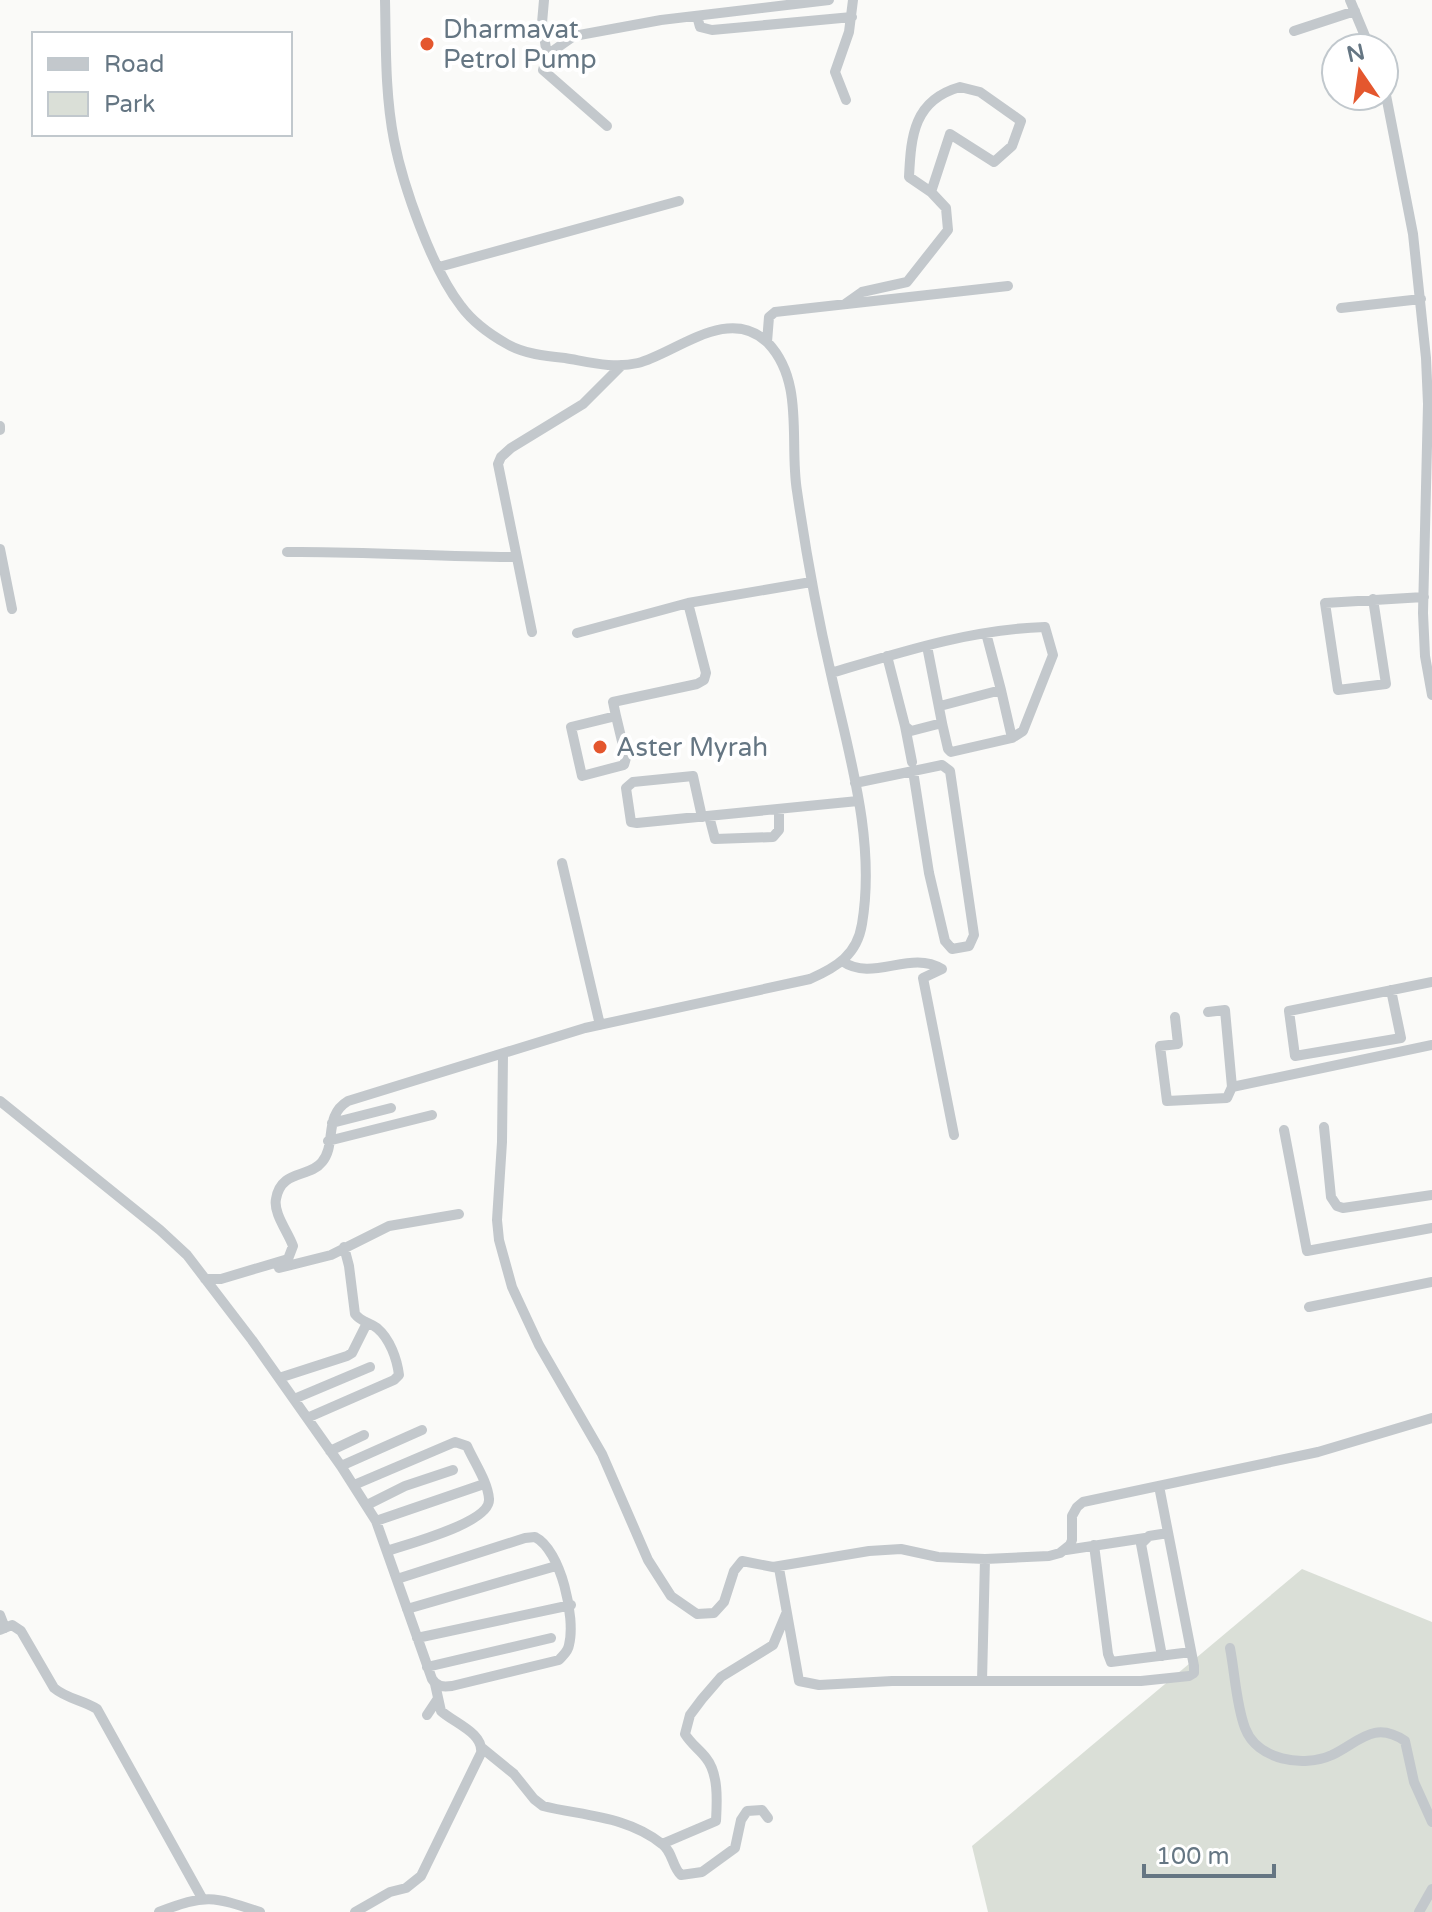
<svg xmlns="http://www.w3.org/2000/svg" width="1432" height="1912" viewBox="0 0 1432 1912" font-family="'Varela Round',sans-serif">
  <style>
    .green { fill: #dadfd7 }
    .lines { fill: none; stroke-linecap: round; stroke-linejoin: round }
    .minor { stroke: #c3c8cc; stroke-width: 10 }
    .poi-dot { fill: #e4572e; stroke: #fff; stroke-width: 3 }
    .labels { text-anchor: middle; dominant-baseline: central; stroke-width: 8; stroke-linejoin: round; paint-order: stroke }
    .poi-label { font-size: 26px; fill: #657683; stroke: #fff; text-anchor: start }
  </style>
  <rect width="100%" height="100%" fill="#fafaf8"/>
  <path class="green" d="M1302,1569l130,53v290h-444l-16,-66z"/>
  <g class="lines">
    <path class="minor" d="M544,0l-2,23 5,32 -4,15 64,56
      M1350,0l20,48
      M697,16l3,11 12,3 140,-13
      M1294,31l61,-20
      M547,55l27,-19 87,-16 168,-20
      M1384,85l29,149 13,124 2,46 -5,209 2,43 7,39
      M960,87l20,5 41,29 -9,25 -18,16 -44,-28 -19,58 -22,-15c2,-42 5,-77 51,-90z
      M846,100l-11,-28 14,-40 4,-32
      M439,267l240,-66
      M845,304l17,-12 45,-10 41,-52 -2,-22 -15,-16
      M1341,308l80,-9
      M767,342l2,-25 6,-5 233,-26
      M0,426v4
      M0,549l12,60
      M287,552c77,-1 153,5 229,5
      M1373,599l13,85 -48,6 -13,-87 99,-6
      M532,632l-34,-168 3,-7 10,-9 72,-44 39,-39
      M577,633l111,-30
      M986,633l15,57
      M887,656l18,70 6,5 31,-8 -15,-77
      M831,673c70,-21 141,-44 214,-46l8,28 -30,76 -11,7
      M940,706l61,-16 11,48 -61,14 -3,-3 -6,-26
      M616,716l10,42 -2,7 -42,11 -11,-49 45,-11 -3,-14 84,-18 7,-4 2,-7 -18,-70 123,-21
      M905,726l7,36
      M855,783l87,-18 8,6 24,164 -5,11 -17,3 -7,-8 -16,-68 -16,-102
      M709,816l6,23 58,-2 6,-7v-20
      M702,817l-9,-41 -60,6 -7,6 5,34 6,1 221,-22
      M562,863l38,162
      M842,961c31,22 68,-12 100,8l-19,9 31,157
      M1391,990l10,48 -106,18 -6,-45 143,-29
      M1208,1012l17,-2 7,77 200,-42
      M1175,1017l3,27 -18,2 7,55 60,-3 5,-11
      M503,1055l-1,87 -5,78 2,20 13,47 27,58 63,109 46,106 23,36 26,18 17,-1 10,-11 10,-31 8,-10 31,6 96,-16 32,-2 37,8 47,2 64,-3 11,-3 10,-8 2,-5v-24l5,-9 6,-5 235,-50 114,-34
      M0,1101l160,129 27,25 65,85 89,126 35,55
      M332,1123l59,-15
      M1324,1127l7,70 6,9 6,2 89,-13
      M1284,1130l23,121 125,-23
      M328,1141l104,-26
      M279,1268l52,-13 58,-29 70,-12
      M205,1279h16l67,-20 5,-13c-5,-14 -20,-33 -17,-47 5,-30 34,-21 46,-37 15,-18 1,-46 26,-61l237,-73 225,-49c27,-12 47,-24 52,-55 14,-83 -13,-169 -31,-250 -14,-60 -25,-121 -34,-183 -8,-48 8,-109 -29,-148 -39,-39 -92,10 -130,20 -24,6 -49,-1 -73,-5 -20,-2 -40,-4 -58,-14 -16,-9 -35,-23 -46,-38 -29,-37 -58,-120 -67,-166 -9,-46 -8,-94 -9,-140
      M1309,1307l123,-25
      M279,1378l68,-22 5,-3 15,-30
      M294,1399l76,-32
      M307,1418l87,-38 5,-5c-2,-16 -9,-36 -22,-47 -8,-6 -16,-6 -22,-14l-6,-48 -5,-19
      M330,1451l34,-16
      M341,1466l81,-36
      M354,1485l101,-43 12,4c7,16 21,36 22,53 2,24 -82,45 -102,52
      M367,1505l38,-19 48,-16
      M1094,1545l14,109 3,8 80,-10
      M1066,1550l79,-12
      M773,1567l6,1 20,113 20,4 73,-4h249l48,-5 5,-3v-7l-35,-180
      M397,1579l128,-41 10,-1c26,13 41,81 34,108 -1,7 -6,10 -10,15l-107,26c-9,1 -15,1 -20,-7l-56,-158 108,-37
      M407,1609l149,-43
      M0,1615l5,13
      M0,1630l12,-5 9,6 33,57c13,11 29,12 43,21l105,189
      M417,1638l154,-33
      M1230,1648c5,26 6,56 15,80 12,32 58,40 87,27 27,-13 42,-35 73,-14l9,41 18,40
      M1162,1656l-21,-112 8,-8 19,-3
      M427,1667l124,-29
      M982,1681l3,-122
      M427,1715l10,-15
      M482,1748l32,26 20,25 9,7c41,10 84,10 119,38 11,8 10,23 19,31l21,-3 33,-24 6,-28 6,-9 15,-1 6,8
      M662,1844l54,-23c1,-19 3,-47 -10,-63 -7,-9 -15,-14 -21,-24l5,-19 12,-16 19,-22 52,-32 13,-31
      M159,1912c47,-18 53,-16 101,0
      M355,1912l35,-20 16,-4 15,-12 60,-123c3,-20 -27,-30 -40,-42l-6,-27
      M1419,1912l13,-23"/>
  </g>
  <g class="poi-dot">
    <circle cx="427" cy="44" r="8"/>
    <circle cx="600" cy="747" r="8"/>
  </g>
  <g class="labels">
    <g class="poi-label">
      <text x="443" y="29">Dharmavat<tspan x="443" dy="30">Petrol Pump</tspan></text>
      <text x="616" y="747">Aster Myrah</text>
    </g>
  </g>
  <rect x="32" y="32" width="260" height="104" fill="#ffffff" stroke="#c1c8cd" stroke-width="2"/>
  <rect x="48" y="58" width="40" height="12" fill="#c3c8cc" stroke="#c1c8cd" stroke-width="2"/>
  <text x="104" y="72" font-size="24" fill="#657683">Road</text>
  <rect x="48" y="92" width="40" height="24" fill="#dadfd7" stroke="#c1c8cd" stroke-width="2"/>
  <text x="104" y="112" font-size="24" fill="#657683">Park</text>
  <g transform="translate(1360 72) rotate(347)"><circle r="38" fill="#ffffff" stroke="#c1c8cd" stroke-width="2"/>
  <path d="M0-6L14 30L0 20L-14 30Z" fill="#e4572e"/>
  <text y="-12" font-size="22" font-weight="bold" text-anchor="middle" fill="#657683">N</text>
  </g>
  <path d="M1144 1864v12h130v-12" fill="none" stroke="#657683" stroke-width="4"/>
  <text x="1156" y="1864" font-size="24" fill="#657683" stroke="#ffffff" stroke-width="6" paint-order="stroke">100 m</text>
</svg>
